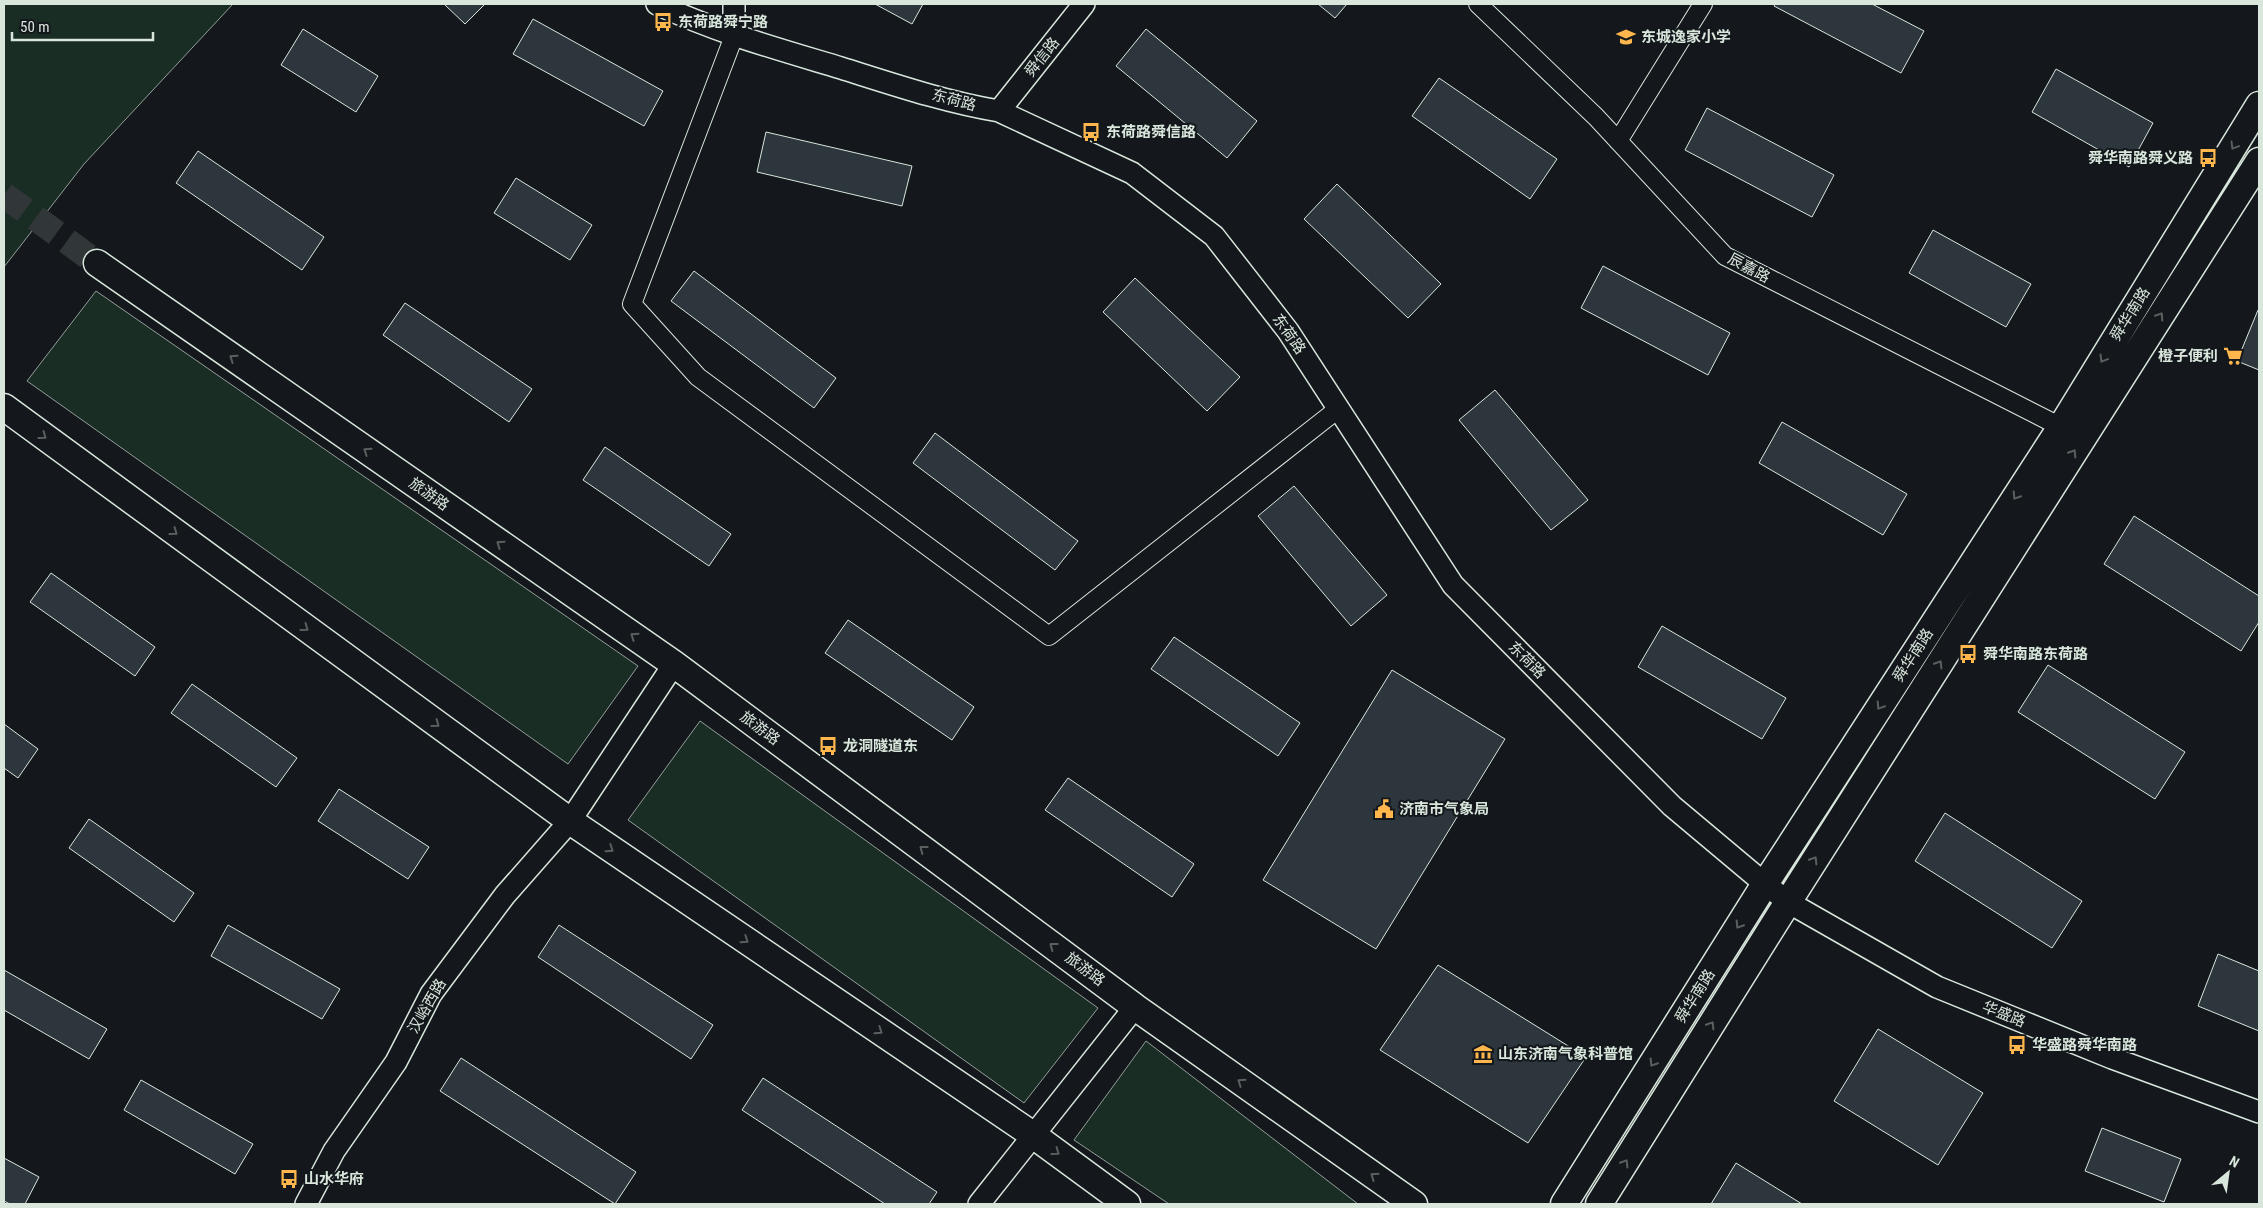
<svg xmlns="http://www.w3.org/2000/svg" width="2263" height="1208" viewBox="0 0 2263 1208" font-family="'Roboto Condensed','Noto Sans SC',sans-serif">
  <style>
    .green { fill: #1a2d24; stroke: #939e99 }
    .building { fill: #2c363c; stroke: #d8e6dc }
    .lines { fill: none; stroke-linecap: round; stroke-linejoin: round }
    .primary-tunnel { stroke: #313739; stroke-width: 26; stroke-dasharray: 26 13; stroke-linecap: butt }
    .minor-casing { stroke: #d8e6dc; stroke-width: 20 }
    .tertiary-casing { stroke: #d8e6dc; stroke-width: 24 }
    .primary-casing { stroke: #d8e6dc; stroke-width: 29 }
    .minor { stroke: #14181c; stroke-width: 18 }
    .tertiary { stroke: #14181c; stroke-width: 21 }
    .primary { stroke: #14181c; stroke-width: 26 }
    .oneway { stroke: #59605f }
    .labels { text-anchor: middle; dominant-baseline: central; stroke-width: 4; stroke-linejoin: round; paint-order: stroke }
    .poi-label { font-size: 15px; font-weight: bold; fill: #d8e6dc; stroke: #14181c; text-anchor: start }
    .street-label { font-size: 15px; fill: #d8e6dc; stroke: #14181c }
  </style>
  <rect width="100%" height="100%" fill="#14181c"/>
  <path class="green" d="M4,4h229l-149,160 -80,103z
    M96,291l542,375 -70,98 -541,-383z
    M700,721l398,287 -74,95 -396,-283z
    M1146,1041l212,163h-189l-95,-64z"/>
  <path class="building" d="M444,4h41l-20,20z
    M875,4h48l-11,20z
    M1318,4h29l-12,14z
    M1775,4h97l52,27 -23,42 -127,-67z
    M533,19l130,72 -19,35 -131,-72z
    M303,29l75,47 -22,36 -75,-47z
    M1146,29l111,92 -30,37 -111,-92z
    M2056,69l97,54 -24,44 -97,-55z
    M1439,78l118,81 -27,40 -118,-83z
    M1707,108l127,67 -22,42 -127,-67z
    M766,132l146,34 -10,40 -145,-34z
    M198,151l126,86 -22,33 -126,-87z
    M516,178l76,47 -22,35 -76,-47z
    M1337,184l104,100 -33,34 -104,-99z
    M1933,230l98,54 -25,43 -97,-54z
    M1603,266l127,67 -22,42 -127,-67z
    M694,271l142,107 -22,30 -143,-107z
    M1135,278l105,99 -33,34 -104,-99z
    M405,303l127,86 -23,33 -126,-87z
    M2258,310h1v60l-22,-9z
    M1495,390l93,110 -37,30 -92,-110z
    M1782,422l125,72 -24,41 -124,-72z
    M935,433l143,108 -23,29 -142,-107z
    M605,447l126,87 -22,32 -126,-86z
    M1294,486l93,109 -36,31 -93,-110z
    M2134,516l125,80v26l-18,29 -137,-87z
    M51,573l104,74 -20,29 -105,-74z
    M848,620l126,87 -22,33 -127,-87z
    M1662,626l124,72 -24,41 -124,-72z
    M1174,637l126,86 -22,33 -127,-87z
    M2048,665l137,87 -30,47 -137,-87z
    M1392,670l113,69 -129,210 -113,-69z
    M192,684l105,74 -21,29 -105,-74z
    M4,724l34,25 -20,29 -14,-10z
    M1068,778l126,86 -22,33 -127,-87z
    M339,789l90,58 -21,32 -90,-58z
    M1945,813l137,88 -30,47 -137,-87z
    M89,819l105,74 -20,29 -105,-74z
    M228,925l112,64 -18,30 -111,-63z
    M559,925l154,100 -22,34 -153,-102z
    M2218,954l41,17v60l-61,-25z
    M1438,965l148,92 -58,86 -148,-93z
    M4,970l103,59 -18,30 -85,-49z
    M1878,1029l105,64 -45,72 -104,-64z
    M461,1058l175,114 -21,32 -175,-113z
    M763,1078l174,114 -8,12h-44l-143,-94z
    M141,1080l112,64 -18,30 -111,-64z
    M2102,1128l79,31 -17,43 -79,-31z
    M4,1158l35,19 -14,27h-15l-6,-3z
    M1736,1163l66,41h-91z"/>
  <g class="lines">
    <path class="primary-tunnel" d="M4,195l93,68"/>
    <g class="minor-casing">
      <path id="minor" d="M1478,4l118,113 129,139 336,171
        M734,36l-102,268 66,73 351,259 289,-227
        M1618,141l85,-137"/>
    </g>
    <g class="tertiary-casing">
      <path id="tertiary" d="M657,4c59,28 121,45 184,64 51,16 104,34 158,43l133,62 82,63 74,95 165,254 219,221 93,78 23,18 149,85 175,71 147,54
        M734,36v-32
        M999,111l85,-107
        M306,1204l28,-53 62,-89 35,-68 74,-99 65,-74 104,-157
        M979,1204l156,-197"/>
    </g>
    <g class="primary-casing">
      <path id="primary" d="M97,263l577,401 461,343 279,197
        M4,407l566,414 463,314 94,69
        M1564,1204l201,-320 296,-457 198,-322
        M1599,1204l189,-302 471,-741"/>
    </g>
    <use href="#minor" class="minor"/>
    <use href="#tertiary" class="tertiary"/>
    <use href="#primary" class="primary"/>
  </g>
  <defs><path id="oneway-chevron" d="M-2-3.5L2.5 0L-2 3.5" fill="none" stroke-width="1.6" stroke-linecap="round" stroke-linejoin="round" transform="scale(1.25)"/></defs>
  <g class="oneway">
    <use href="#oneway-chevron" transform="translate(2234 146) rotate(121)"/>
    <use href="#oneway-chevron" transform="translate(2160 316) rotate(-57)"/>
    <use href="#oneway-chevron" transform="translate(233 358) rotate(-145)"/>
    <use href="#oneway-chevron" transform="translate(2103 359) rotate(121)"/>
    <use href="#oneway-chevron" transform="translate(43 436) rotate(36)"/>
    <use href="#oneway-chevron" transform="translate(367 451) rotate(-145)"/>
    <use href="#oneway-chevron" transform="translate(2073 453) rotate(-58)"/>
    <use href="#oneway-chevron" transform="translate(2016 496) rotate(123)"/>
    <use href="#oneway-chevron" transform="translate(174 532) rotate(36)"/>
    <use href="#oneway-chevron" transform="translate(500 544) rotate(-145)"/>
    <use href="#oneway-chevron" transform="translate(305 628) rotate(36)"/>
    <use href="#oneway-chevron" transform="translate(634 636) rotate(-145)"/>
    <use href="#oneway-chevron" transform="translate(1939 664) rotate(-58)"/>
    <use href="#oneway-chevron" transform="translate(1880 706) rotate(123)"/>
    <use href="#oneway-chevron" transform="translate(436 724) rotate(36)"/>
    <use href="#oneway-chevron" transform="translate(610 849) rotate(34)"/>
    <use href="#oneway-chevron" transform="translate(923 849) rotate(-143)"/>
    <use href="#oneway-chevron" transform="translate(1814 860) rotate(-58)"/>
    <use href="#oneway-chevron" transform="translate(1739 925) rotate(122)"/>
    <use href="#oneway-chevron" transform="translate(745 940) rotate(34)"/>
    <use href="#oneway-chevron" transform="translate(1053 946) rotate(-143)"/>
    <use href="#oneway-chevron" transform="translate(1711 1025) rotate(-58)"/>
    <use href="#oneway-chevron" transform="translate(879 1031) rotate(34)"/>
    <use href="#oneway-chevron" transform="translate(1653 1063) rotate(122)"/>
    <use href="#oneway-chevron" transform="translate(1241 1082) rotate(-145)"/>
    <use href="#oneway-chevron" transform="translate(1056 1152) rotate(36)"/>
    <use href="#oneway-chevron" transform="translate(1625 1163) rotate(-58)"/>
    <use href="#oneway-chevron" transform="translate(1374 1176) rotate(-145)"/>
  </g>
  <defs>
    <g id="bus-bare" transform="scale(1.5)"><path d="M-5-6H5V4H4V6H2V4H-2V6H-4V4H-5ZM-3.5-4V0h7V-4ZM-3.5 1.2v1.5H-2V1.2ZM2 1.2v1.5H3.5V1.2Z" fill="#ffb74d" stroke="#14181c" stroke-width="2.5" paint-order="stroke"/></g>
    <g id="school-bare" transform="scale(1.5)"><path d="M0-5L7-2L0 1L-7-2ZM-4 1L0 2.5L4 1V4Q0 6-4 4Z" fill="#ffb74d" stroke="#14181c" stroke-width="2.5" paint-order="stroke"/></g>
    <g id="supermarket-bare" transform="scale(1.5)"><path d="M-6-5.5h2.5l.6 2H6L4.5 2H-2.5L-4.4-4H-6ZM-1.5 3.2a1.3 1.3 0 1 0 .1 0ZM3 3.2a1.3 1.3 0 1 0 .1 0Z" fill="#ffb74d" stroke="#14181c" stroke-width="2.5" paint-order="stroke"/></g>
    <g id="civic-bare" transform="scale(1.5)"><path d="M-.6-6.5H3V-4.5H.6V-3L4-1V1h2V6H-6V1h2V-1L-.6-3ZM-1.2 2.5V6h2.4V2.5Z" fill="#ffb74d" stroke="#14181c" stroke-width="2.5" paint-order="stroke"/></g>
    <g id="museum-bare" transform="scale(1.5)"><path d="M0-6L6-3V-2H-6V-3ZM-5-1h2V3h-2ZM-1-1h2V3h-2ZM3-1h2V3H3ZM-6 4H6V6H-6Z" fill="#ffb74d" stroke="#14181c" stroke-width="2.5" paint-order="stroke"/></g>
  </defs>
  <g fill-rule="evenodd">
    <use href="#bus-bare" x="663" y="22"/>
    <use href="#school-bare" x="1626" y="37"/>
    <use href="#bus-bare" x="1091" y="132"/>
    <use href="#bus-bare" x="2208" y="158"/>
    <use href="#supermarket-bare" x="2233" y="356"/>
    <use href="#bus-bare" x="1968" y="654"/>
    <use href="#bus-bare" x="828" y="746"/>
    <use href="#civic-bare" x="1384" y="809"/>
    <use href="#bus-bare" x="2017" y="1045"/>
    <use href="#museum-bare" x="1483" y="1054"/>
    <use href="#bus-bare" x="289" y="1179"/>
  </g>
  <g class="labels">
    <g class="poi-label">
      <text x="678" y="22">东荷路舜宁路</text>
      <text x="1641" y="37">东城逸家小学</text>
      <text x="1106" y="132">东荷路舜信路</text>
      <text x="2193" y="158" text-anchor="end">舜华南路舜义路</text>
      <text x="2218" y="356" text-anchor="end">橙子便利</text>
      <text x="1983" y="654">舜华南路东荷路</text>
      <text x="843" y="746">龙洞隧道东</text>
      <text x="1399" y="809">济南市气象局</text>
      <text x="2032" y="1045">华盛路舜华南路</text>
      <text x="1498" y="1054">山东济南气象科普馆</text>
      <text x="304" y="1179">山水华府</text>
    </g>
    <g class="street-label">
      <text transform="translate(1042 57) rotate(-51)">舜信路</text>
      <text transform="translate(954 100) rotate(15)">东荷路</text>
      <text transform="translate(1749 268) rotate(28)">辰嘉路</text>
      <text transform="translate(2130 314) rotate(-58)">舜华南路</text>
      <text transform="translate(1289 334) rotate(55)">东荷路</text>
      <text transform="translate(429 494) rotate(35)">旅游路</text>
      <text transform="translate(1913 655) rotate(-57)">舜华南路</text>
      <text transform="translate(1527 660) rotate(45)">东荷路</text>
      <text transform="translate(760 728) rotate(37)">旅游路</text>
      <text transform="translate(1085 969) rotate(37)">旅游路</text>
      <text transform="translate(1695 996) rotate(-58)">舜华南路</text>
      <text transform="translate(427 1006) rotate(-60)">汉峪西路</text>
      <text transform="translate(2004 1014) rotate(22)">华盛路</text>
    </g>
  </g>
  <rect width="2263" height="1208" fill="none" stroke="#d8e6dc" stroke-width="10"/>
  <g transform="translate(2228 1173) rotate(29)" stroke="#14181c" stroke-width="4" paint-order="stroke">
  <path d="M0-4L9 19L0 12L-9 19Z" fill="#d8e6dc"/>
  <text y="-8" font-size="14" font-weight="bold" text-anchor="middle" fill="#d8e6dc">N</text>
  </g>
  <path d="M12 32v8h141v-8" fill="none" stroke="#d8e6dc" stroke-width="2.5"/>
  <text x="20" y="32" font-size="15" fill="#d8e6dc" stroke="#14181c" stroke-width="4" paint-order="stroke">50 m</text>
</svg>
